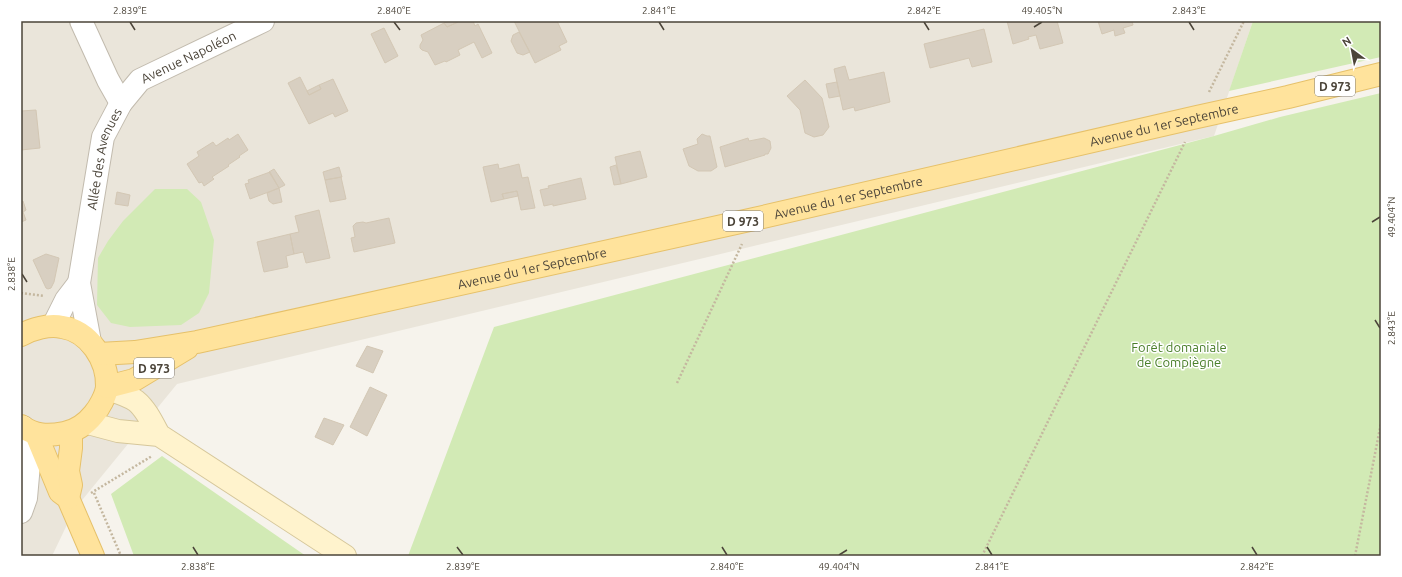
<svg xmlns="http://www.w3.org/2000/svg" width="1402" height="577" viewBox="0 0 1402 577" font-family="Ubuntu,sans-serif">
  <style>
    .residential { fill: #eae5da }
    .green { fill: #d2eab5 }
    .building { fill: #d8cfc1; stroke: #d3c7b4 }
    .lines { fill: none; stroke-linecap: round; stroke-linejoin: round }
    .street-casing { stroke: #c2bbae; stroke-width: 24 }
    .secondary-casing { stroke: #d6c79b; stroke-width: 24 }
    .primary-casing { stroke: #e6c16a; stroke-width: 24 }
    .path { stroke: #c4b79f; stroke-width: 2.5; stroke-dasharray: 2 2; stroke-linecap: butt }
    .street { stroke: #fff; stroke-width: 22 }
    .secondary { stroke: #fff3cd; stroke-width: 22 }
    .primary { stroke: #ffe39c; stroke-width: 22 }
    .ticks { fill: none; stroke: #4b4439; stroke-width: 1.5 }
    .labels { text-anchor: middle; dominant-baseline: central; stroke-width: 3; stroke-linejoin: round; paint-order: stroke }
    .shield { fill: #fff; stroke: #817c74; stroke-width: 1 }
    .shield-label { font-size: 12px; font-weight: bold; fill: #4b4439 }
    .street-label { font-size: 13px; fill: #4b4439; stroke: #fff }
    .park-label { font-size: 13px; fill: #4a7f2a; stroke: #fff }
    .neatline { fill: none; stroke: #4b4439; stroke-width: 1.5 }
    .ticks-label { font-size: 10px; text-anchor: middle; fill: #4b4439 }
  </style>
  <rect width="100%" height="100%" fill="#f6f3ec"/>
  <path class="residential" d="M21,21h1232l-39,115 -1037,248 -103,126 -22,46h-31z"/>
  <path class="green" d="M1253,21h128v36l-152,34z
    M1381,93v463h-973l86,-229 720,-191 66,-19z
    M155,189h32l14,13 13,38 -5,53 -10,20 -18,12 -51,2 -19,-4 -14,-18 1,-47 10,-17 15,-20z
    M162,456l144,100h-172l-23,-62z"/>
  <path class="building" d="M449,21h8l1,1 -11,5 -3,-4z
    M457,21h16l2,5 3,-2 14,29 -10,5 -8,-16 -16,8 2,5 -14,7 -1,-1 -10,4 -7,-13 -6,-2 -2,-2v-3l3,-5 -2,-5 23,-12 3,4 11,-5z
    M514,21h43l10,21 -8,4 2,4 -26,13z
    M1007,21h50l6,22 -23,6 -4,-14 -8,2 1,2 -16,5z
    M1098,21h34l1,4 -10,3 2,5 -10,3 -1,-6 -12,4z
    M384,28l14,28 -13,7 -14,-29z
    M984,29l8,33 -20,5 -3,-9 -39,10 -6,-24z
    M519,32l11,20 -7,3 -6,-2 -6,-12 2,-6z
    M845,66l4,14 35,-8 6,30 -35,9 -1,-4 -11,3 -9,-41z
    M300,77l9,18 12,-6 -2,-4 14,-6 15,32 -13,6 -2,-4 -24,11 -21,-41z
    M805,80l17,18 7,29 -6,8 -9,2 -9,-4 -5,-23 -13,-14z
    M837,82l3,14 -11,2 -3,-14z
    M319,85l2,4 -12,6 -2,-4z
    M36,110l4,38 -19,2v-39z
    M238,134l10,16 -9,6 1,1 -12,8 1,1 -17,11 2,2 -10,7 -2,-4 -3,1 -12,-19 12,-8 -2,-4 16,-10 3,4 12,-8 1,2z
    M702,134l5,2h3l7,31 -6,4h-13l-9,-5 -6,-17 15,-5 -1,-5z
    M748,138l1,3 15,-3 6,3 1,7 -3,6h-3v1l-40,12 -5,-20z
    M640,151l7,26 -26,7 -6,-27z
    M498,164l1,5 20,-5 3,14 6,-1 7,31 -14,2 -4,-19 -15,3 2,5 -13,3 -8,-35z
    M616,165l5,19 -7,1 -4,-18z
    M339,167l3,10 -17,3 -2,-8z
    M274,169l11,16 -6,3 -10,-16z
    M270,172l9,16 -29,11 -5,-15 4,-1 -1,-3z
    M341,177l5,22 -16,3 -5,-22z
    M581,178l5,21 -33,7v-2l-9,2 -4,-16 9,-2 -1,-2z
    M279,188l3,14 -9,2 -4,-3 -2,-8z
    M517,191l1,5 -14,3 -2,-5z
    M117,192l13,3 -2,11 -13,-2z
    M23,201l3,9 -3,2 3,8 -5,2v-20z
    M319,210l11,48 -24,5 -3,-11 -9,2 -4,-20 9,-2 -4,-16z
    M389,218l6,25 -41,9 -3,-14 4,-1 -2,-11 3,-3 7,-1 3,1z
    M290,234l4,20 -8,2 2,11 -24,5 -7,-30z
    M46,254l13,4 -5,24 -3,6 -3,1 -2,-1 -13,-28z
    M367,346l16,5 -10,22 -17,-7z
    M370,387l17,8 -20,41 -17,-9z
    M324,418l20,7 -11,20 -18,-8z"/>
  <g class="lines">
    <g class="street-casing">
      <g id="street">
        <path d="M81,21l27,59 13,23"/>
        <path d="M53,326l13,-26 13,-17"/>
        <path id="s1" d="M90,342l-11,-59 24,-146 18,-34 19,-23 123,-59"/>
        <path d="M21,512l5,-14 4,-45 -7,-26"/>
      </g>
    </g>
    <g class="secondary-casing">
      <path id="secondary" d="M107,389c10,3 21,6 29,12 10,8 17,23 23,34
        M88,423l30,8 41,4 186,121"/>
    </g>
    <g class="primary-casing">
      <g id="primary">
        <path d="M21,335c11,-6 28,-11 41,-8 27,4 46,33 45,60 -1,9 -8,21 -13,27 -8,10 -18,17 -30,19 -16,3 -29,3 -43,-7"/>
        <path id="s2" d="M99,354l36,-2 62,-10 557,-123 443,-102 91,-20 93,-23"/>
        <path d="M107,387l27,-7 53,-32"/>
        <path d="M36,434l24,58 8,6 25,58"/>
        <path d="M68,498l3,-13 -3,-14 3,-23v-16"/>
      </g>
    </g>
    <path class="path" d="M1209,92l35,-71
      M21,293l23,3
      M677,383l65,-139
      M91,493l61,-37
      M94,493l27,63
      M982,556l203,-414
      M1355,556l26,-133"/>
    <use href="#street" class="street"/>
    <use href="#secondary" class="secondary"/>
    <use href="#primary" class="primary"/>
  </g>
  <path class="ticks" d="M130,22l5,8M394,22l6,8M659,22l5,8M924,22l5,8M1189,22l5,8M1034,27l8,-5M1372,222l8,-5M22,274l5,8M1375,320l5,8M193,547l5,8M457,547l6,8M722,547l5,8M987,547l5,8M1252,547l5,8M839,555l8,-5"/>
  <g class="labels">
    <g class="shield">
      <rect x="1315" y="76" width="40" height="20" rx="3"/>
      <rect x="723" y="211" width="40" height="20" rx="3"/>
      <rect x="134" y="358" width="40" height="20" rx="3"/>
    </g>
    <g class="shield-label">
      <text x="1335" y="86">D 973</text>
      <text x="743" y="221">D 973</text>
      <text x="154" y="368">D 973</text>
    </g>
    <g class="street-label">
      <text stroke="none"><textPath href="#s1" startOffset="330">Avenue Napoléon</textPath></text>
      <text stroke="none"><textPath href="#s2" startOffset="1090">Avenue du 1er Septembre</textPath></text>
      <text stroke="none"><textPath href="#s1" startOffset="187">Allée des Avenues</textPath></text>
      <text stroke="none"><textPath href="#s2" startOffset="766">Avenue du 1er Septembre</textPath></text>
      <text stroke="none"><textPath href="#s2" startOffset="442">Avenue du 1er Septembre</textPath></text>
    </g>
    <g class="park-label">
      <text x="1179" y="347">Forêt domaniale<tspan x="1179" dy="15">de Compiègne</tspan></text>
    </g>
  </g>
  <rect width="1402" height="577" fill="none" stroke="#ffffff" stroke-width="44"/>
  <g transform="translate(1352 50) rotate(328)" stroke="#ffffff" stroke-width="3" paint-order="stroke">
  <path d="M0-3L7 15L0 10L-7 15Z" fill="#4b4439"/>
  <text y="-6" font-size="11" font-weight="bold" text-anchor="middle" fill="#4b4439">N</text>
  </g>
  <rect x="22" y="22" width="1358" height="533" class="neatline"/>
  <g class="ticks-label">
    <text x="130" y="14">2.839°E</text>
    <text x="394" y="14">2.840°E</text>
    <text x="659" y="14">2.841°E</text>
    <text x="924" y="14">2.842°E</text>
    <text x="1042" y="14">49.405°N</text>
    <text x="1189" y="14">2.843°E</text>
    <text transform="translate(1391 217) rotate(-90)" y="4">49.404°N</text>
    <text transform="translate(11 274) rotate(-90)" y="4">2.838°E</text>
    <text transform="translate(1391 328) rotate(-90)" y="4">2.843°E</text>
    <text x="198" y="570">2.838°E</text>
    <text x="463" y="570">2.839°E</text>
    <text x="727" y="570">2.840°E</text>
    <text x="839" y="570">49.404°N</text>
    <text x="992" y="570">2.841°E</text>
    <text x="1257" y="570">2.842°E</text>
  </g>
</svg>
